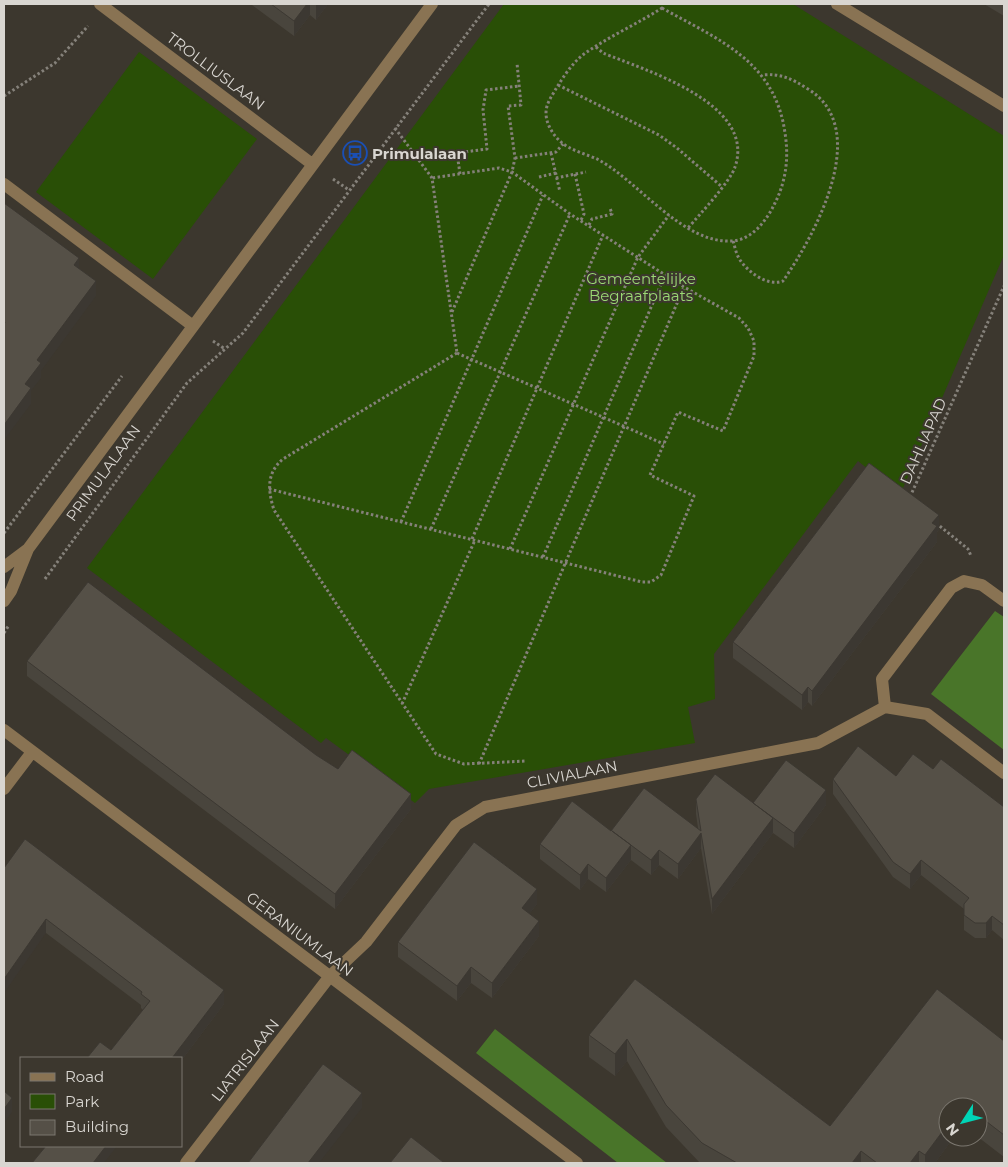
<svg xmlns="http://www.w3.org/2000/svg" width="1008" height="1167" viewBox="0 0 1008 1167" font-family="Montserrat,sans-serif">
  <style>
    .green { fill: #294f06 }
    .forest { fill: #497529 }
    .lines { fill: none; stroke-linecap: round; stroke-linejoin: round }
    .path { stroke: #85817a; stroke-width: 3; stroke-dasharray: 2.5 2.5; stroke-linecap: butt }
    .minor { stroke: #897353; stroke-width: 12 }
    .wall { fill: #49453d }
    .shaded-wall { fill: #3c3832 }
    .building { fill: #555047; stroke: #3c3832 }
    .labels { text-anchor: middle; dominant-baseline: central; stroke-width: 4; stroke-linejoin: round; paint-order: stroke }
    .street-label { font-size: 15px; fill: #d9d6d1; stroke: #3c372e }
    .poi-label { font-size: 15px; font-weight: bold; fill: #d9d6d1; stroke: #3c372e; text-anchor: start }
    .park-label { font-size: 15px; fill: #9bd974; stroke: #3c372e }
  </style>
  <rect width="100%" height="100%" fill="#3c372e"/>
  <path class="green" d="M504,4h289l211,132v119l-104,240 -42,-34 -144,193 1,45 -27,8 7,36 -266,46 -14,14 -89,-65 -5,5 -234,-175z
    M139,52l118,87 -104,140 -117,-87z"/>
  <path class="forest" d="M995,611l9,6v133l-73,-56z
    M495,1029l172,134h-49l-142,-110z"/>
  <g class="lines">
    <path class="path" d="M662,8c57,32 113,53 123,125 4,25 1,48 -10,70 -8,17 -23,37 -43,38 -49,3 -93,-59 -133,-81 -12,-6 -28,-9 -38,-18 -8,-7 -15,-18 -15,-29 0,-8 4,-14 8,-21 8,-13 17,-28 30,-38 24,-17 53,-30 78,-46z
      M596,47l7,6c41,17 154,50 132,114 -5,15 -35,47 -47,61
      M558,85l101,50 18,13 44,38
      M4,96l51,-33 33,-37
      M395,128l37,50 25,175
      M551,153l9,39
      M515,158l41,-6 7,-8
      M460,174l-3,-21 30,-4 -4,-39 3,-20 33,-4
      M575,174l9,40 -3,6
      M539,177l17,-4
      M556,178l30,-6
      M333,179l16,11
      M589,225l3,-6 20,-5 -2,-6
      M733,241c2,6 3,13 7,19 8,12 28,27 43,21 32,-46 90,-152 25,-192 -16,-10 -27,-16 -46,-14
      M452,312l60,-140 3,-14 -7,-52 13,-1 -4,-42
      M213,341l12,8
      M457,353l-174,106c-17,14 -15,32 -9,51l162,244 28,10 62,-3
      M457,353l207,91
      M269,489l373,93h9l10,-7 33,-79 -44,-21 28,-63 45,19 31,-75v-15l-6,-13 -9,-10 -55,-31 -114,-73 -58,-42 -13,-4 -67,10
      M910,497l94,-211
      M401,522l142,-327
      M936,523l32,26 3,7
      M431,529l139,-315
      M4,533l118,-157
      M472,539l131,-304
      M510,549l128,-292 31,-42
      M543,557l122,-282
      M45,579l142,-196 56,-50 246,-329
      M4,633l5,-8
      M402,704l73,-164
      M479,764l205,-477"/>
    <path class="minor" d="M100,4l212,160
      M837,4l167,102
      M4,184l189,142
      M4,567l24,-18
      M4,601l7,-10 17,-42 404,-545
      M885,707l42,7 77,59
      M4,730l573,433
      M4,789l28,-37
      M186,1163l144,-187 36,-34 90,-117 29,-18 333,-64 67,-36 -3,-28 69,-91 13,-7 18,4 22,16"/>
  </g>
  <path class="wall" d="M252,4h76l-12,16 -6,-5 -16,21 -42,-31z
    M984,4h20v12z
    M939,530l-2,2v10l-125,164 -4,-4 -6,8 -69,-52v-16z
    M27,661l289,94 22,14 73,40 -76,100 -308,-233z
    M933,769l71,38v133l-12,-10 -6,8h-11l-11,-8v-21l-43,-34 -11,14 -17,-12 -60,-83v-15l63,-3z
    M696,799l57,4 73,2 -32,43 -21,-15 -61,81 -11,-66 -23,31 -19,-14 -8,10 -20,-15 -25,32 -18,-13 -8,11 -40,-31v-15l71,-13 87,-3 -2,-14z
    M4,868l220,136 -43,57v-3l-70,-8 32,-40 -2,-2v-3l-95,-72z
    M537,904l-8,10 10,22 -47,62 -21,-15 -14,18 -59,-44v-15z
    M635,979l195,147 174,-85v116l-26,-20v-30h-30l6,30 -19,26h-235l-34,-36 -39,-66 -12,15 -26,-19v-22z"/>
  <path class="shaded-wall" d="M307,4h3v11l-16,21v-15z
    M316,4h12l-12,16z
    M79,258v16l-5,-9z
    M96,281v15l-55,75v7l-10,13v13l-27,36v-15l33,-65z
    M939,515v15l-2,2v10l-125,164v-15z
    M808,687v15l-6,8v-15z
    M826,790v15l-32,43v-15z
    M411,794v15l-76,100v-15z
    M773,818v15l-61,81v-15z
    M701,833v15l-23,31v-15z
    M631,845v15l-25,32v-14z
    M659,850v15l-8,10v-15z
    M921,860v15l-11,14v-15z
    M588,864v15l-8,11v-15z
    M537,889v15l-15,19v-15z
    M992,916v14l-6,8v-15z
    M46,919v14l-42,60v-14z
    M539,921v15l-47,62v-15z
    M471,967v16l-14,18v-15z
    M224,990v14l-43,57v-3h-9z
    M627,1039v22l-12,15v-22z
    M362,1093v15l-43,55h-11z
    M12,1098v14l-8,11v-14z
    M948,1124v13h6l-19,26h-10v-8z
    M106,1146h11l-13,17h-11z
    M861,1151v12h-9z
    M919,1151v12h-9z"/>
  <path class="building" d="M271,4h36l-13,17z
    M4,203l75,55 -5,7 22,16 -59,79 4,3 -16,21 6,4 -27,37v-101l1,-2 -1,-1z
    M869,463l70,52 -7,8 5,3 -125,165 -4,-4 -6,8 -69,-53z
    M88,582l228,173 22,14 14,-19 59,44 -76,100 -308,-233z
    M858,746l38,30 17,-22 20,15 8,-10 63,48v118l-12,-9 -6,7h-11l-11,-8v-11l5,-6 -48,-38 -11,14 -17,-12 -60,-83z
    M786,760l40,30 -32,43 -41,-30z
    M715,774l58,44 -61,81 -11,-66 -23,31 -19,-14 -8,10 -39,-29 19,14 -25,33 -18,-14 -8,11 -40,-31 32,-43 39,30 33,-43 57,43 -5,-32z
    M25,839l199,151 -52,68h-85l13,-16 11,8 39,-49 -9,-7 1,-2 -96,-73 -42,60v-111z
    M474,842l63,47 -15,19 17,13 -47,62 -21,-16 -14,19 -59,-44z
    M635,979l195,147 107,-137 67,52v94l-26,-20v-8h-11l-4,-3 -3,3h-12v17l-23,31 -6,-4 -9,12h-33l-16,-12 -9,12h-115l-35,-20 -36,-38 -39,-66 -12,15 -26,-19z
    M323,1064l39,29 -54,70h-60z
    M4,1091l8,7 -8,11z
    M411,1137l32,25 -2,1h-51z
    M46,1146h60l-13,17h-61z"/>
  <defs>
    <g id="bus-ring" transform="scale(1.25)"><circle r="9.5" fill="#3c372e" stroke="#1a4fb4" stroke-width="1.5"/><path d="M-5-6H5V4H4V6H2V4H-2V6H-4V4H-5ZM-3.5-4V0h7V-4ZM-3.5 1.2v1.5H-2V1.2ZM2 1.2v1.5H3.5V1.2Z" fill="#1a4fb4"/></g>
  </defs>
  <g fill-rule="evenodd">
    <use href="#bus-ring" x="355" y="153"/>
  </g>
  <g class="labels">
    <g class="street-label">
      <text transform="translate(216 71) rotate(37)">TROLLIUSLAAN</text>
      <text transform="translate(923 441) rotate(-66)">DAHLIAPAD</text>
      <text transform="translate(103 473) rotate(-54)">PRIMULALAAN</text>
      <text transform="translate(572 774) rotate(-11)">CLIVIALAAN</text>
      <text transform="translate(300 934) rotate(37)">GERANIUMLAAN</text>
      <text transform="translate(245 1060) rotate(-52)">LIATRISLAAN</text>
    </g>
    <g class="poi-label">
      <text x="372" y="153">Primulalaan</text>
    </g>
    <g class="park-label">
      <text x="641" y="278">Gemeentelijke<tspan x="641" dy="17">Begraafplaats</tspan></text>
    </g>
  </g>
  <rect width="1008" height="1167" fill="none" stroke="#d9d6d1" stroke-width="10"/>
  <rect x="20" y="1057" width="162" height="90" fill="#3c372e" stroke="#7b776f"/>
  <rect x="30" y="1073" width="25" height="8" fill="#897353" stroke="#7b776f"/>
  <text x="65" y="1082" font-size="15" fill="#d9d6d1">Road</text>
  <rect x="30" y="1094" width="25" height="15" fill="#294f06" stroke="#7b776f"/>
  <text x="65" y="1107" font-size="15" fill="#d9d6d1">Park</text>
  <rect x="30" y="1120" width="25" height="15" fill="#555047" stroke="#7b776f"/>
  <text x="65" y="1132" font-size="15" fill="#d9d6d1">Building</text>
  <g transform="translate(963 1122) rotate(234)"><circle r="24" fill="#3c372e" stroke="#7b776f"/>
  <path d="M0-4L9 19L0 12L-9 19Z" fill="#00d5b7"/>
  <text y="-8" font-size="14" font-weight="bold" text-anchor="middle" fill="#d9d6d1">N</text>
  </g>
</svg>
